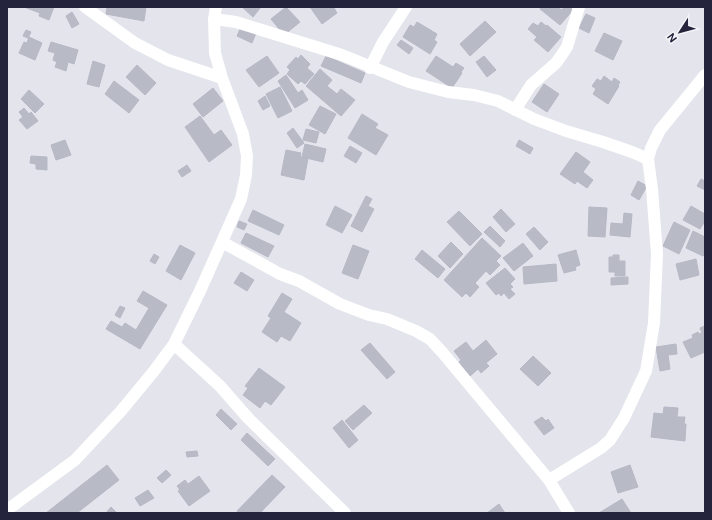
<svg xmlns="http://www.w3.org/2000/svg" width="712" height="520" viewBox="0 0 712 520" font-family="'DM Sans',sans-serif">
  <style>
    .building { fill: #b8bbc6; stroke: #b6b8c5 }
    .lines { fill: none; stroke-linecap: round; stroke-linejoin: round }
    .minor { stroke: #fff; stroke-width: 12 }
  </style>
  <rect width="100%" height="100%" fill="#e3e4ec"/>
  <path class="building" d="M24,7h30l-5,13 -10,-4 1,-3z
    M107,7h39l-2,14 -38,-7z
    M242,7h19l-8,10z
    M286,7l14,15 -16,13 -13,-16z
    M310,7h26l-2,1 3,5 -15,11z
    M541,7h16l5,3 2,-3h5l4,3 -13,15 -20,-16z
    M72,12l7,12 -7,4 -6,-12z
    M586,14l9,4 -6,15 -10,-5z
    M485,21l11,11 -26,24 -10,-12z
    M417,22l20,12 -3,6 3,2 -7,12 -27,-17 7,-12 4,2z
    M541,22l5,4 1,-1 14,12 -13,15 -14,-12 3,-3 -9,-8 5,-6 5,3z
    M241,27l15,6 -4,10 -15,-7z
    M26,30l5,2 -3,6 -5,-2z
    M604,33l18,8 -9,19 -18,-9z
    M29,37l13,6 -7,17 -16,-7 5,-11 3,1z
    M401,40l12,8 -4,6 -12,-9z
    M51,42l27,8 -4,14 -6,-2 -2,9 -11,-4 2,-5 -4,-2 2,-7 -7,-2z
    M301,55l9,9 -3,4 7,6 -9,10 -4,-3 -3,3 -11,-10 3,-4 -3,-3 9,-10 2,2z
    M267,56l12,17 -20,14 -13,-17z
    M326,56l39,17 -4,10 -40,-17z
    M436,56l17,11 3,-4 8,5 -3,4 1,1 -10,15 -26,-17z
    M484,56l12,14 -9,7 -11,-15z
    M93,61l12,4 -6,22 -12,-3z
    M137,65l19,18 -11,12 -19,-18z
    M320,69l12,11 -5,6 10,8 4,-5 14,11 -14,16 -35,-30z
    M286,75l12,18 4,-3 6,10 -13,8 -17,-27z
    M604,76l8,6 2,-4 6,4 -2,3 1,1 -11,18 -15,-10 3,-5 -4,-3 5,-7 4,2z
    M114,81l25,19 -10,13 -24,-19z
    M544,84l15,10 -12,18 -15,-10z
    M280,87l12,24 -14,7 -12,-24z
    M213,88l10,13 -20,16 -10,-13z
    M29,90l15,14 -9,9 -14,-14z
    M265,96l5,10 -7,4 -5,-9z
    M320,106l16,8 -11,20 -16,-9z
    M24,108l5,6 2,-2 7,9 -11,8 -8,-9 4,-3 -4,-5z
    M362,114l16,10 -3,4 13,7 -12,20 -28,-17z
    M200,116l14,19 7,-5 11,15 -23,17 -24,-35z
    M293,128l11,15 -7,5 -10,-15z
    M306,129l13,3 -3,11 -13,-3z
    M65,140l6,15 -15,5 -5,-15z
    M519,140l14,8 -3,6 -14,-8z
    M305,144l21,5 -3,13 -21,-5z
    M350,146l12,7 -6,10 -12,-7z
    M286,150l15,3 -1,4 8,1 -4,22 -23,-5z
    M576,152l14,10 -7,10 10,8 -6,8 -10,-7 -2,3 -15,-10z
    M31,156l16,1v13l-11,-1v-5l-6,-1z
    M187,165l4,6 -9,6 -4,-6z
    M701,179l4,2v9l-8,-4z
    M638,181l9,5 -8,14 -8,-5z
    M366,196l6,3 -4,7 6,3 -12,23 -11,-6z
    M335,206l17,9 -10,18 -16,-8z
    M691,206l14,8v7l-5,8 -17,-9z
    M589,207l18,1 -2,29 -17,-1z
    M501,209l14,15 -9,8 -13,-15z
    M253,210l31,15 -5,10 -31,-14z
    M459,211l23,23 -12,12 -23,-24z
    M624,213l8,1 -2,23 -20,-2 1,-12 12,1z
    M239,221l8,3 -3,6 -7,-3z
    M674,222l16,8 -11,24 -16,-8z
    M490,226l15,15 -5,6 -16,-15z
    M534,227l14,15 -8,8 -14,-16z
    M693,231l12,6v16l-2,3 -17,-8z
    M246,233l28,13 -6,11 -27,-14z
    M482,238l19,18 -5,5 4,4 -10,10 -4,-4 -11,12 4,4 -9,10 -4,-4 -4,4 -18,-17z
    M451,242l12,12 -13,14 -12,-12z
    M523,243l10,13 -19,15 -11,-13z
    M180,245l15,8 -14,27 -15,-9z
    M353,245l16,6 -11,28 -16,-6z
    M422,250l23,19 -7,9 -23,-19z
    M576,250l4,15 -5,2 1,3 -12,3 -6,-18z
    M154,254l5,3 -4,7 -5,-3z
    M613,255h6v6h6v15h-10v-4h-6v-15h4z
    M696,259l3,16 -19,5 -4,-16z
    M556,264l1,17 -33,3 -1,-17z
    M505,268l10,11 -5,5 3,3 -3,2 5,5 -6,5 -5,-6 -3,3 -2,-3 -3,2 -10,-12z
    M241,272l13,8 -7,11 -13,-8z
    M628,277v7l-17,1v-7z
    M143,291l24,14 -27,44 -34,-20 5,-8 11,6 3,-4 11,7 13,-22 -12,-7z
    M282,293l10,6 -8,13 17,11 -11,18 -9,-5 -4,6 -15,-10 9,-14 -3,-2z
    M120,306l5,2 -5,10 -5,-3z
    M705,326v26l-14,6 -8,-16 10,-4 -1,-3 6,-3 1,2 3,-1 -2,-5z
    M486,340l11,14 -11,9 3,3 -8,7 -3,-4 -8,7 -11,-14 2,-2 -7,-9 12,-9 7,9z
    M370,343l25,29 -8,7 -26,-29z
    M676,344l1,10 -9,1 2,14 -10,2 -4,-24z
    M533,356l18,17 -13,13 -18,-17z
    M259,368l26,19 -14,18 -6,-4 -5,7 -17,-13 5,-7 -3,-2z
    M364,405l8,8 -19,17 -8,-9z
    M664,407l14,1 -1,9h8l-1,7h2l-1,17 -34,-4 3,-24 9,1z
    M221,409l16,15 -6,6 -15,-15z
    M542,417l4,4 2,-2 6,9 -10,7 -10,-13z
    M342,420l16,20 -9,8 -16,-20z
    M247,433l28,26 -7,7 -27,-26z
    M197,451l1,5 -11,1 -1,-5z
    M107,465l12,15 -42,33h-31z
    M630,465l8,22 -20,6 -7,-21z
    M166,470l5,5 -9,8 -5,-5z
    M272,475l13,12 -25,26h-21l-2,-2z
    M199,476l11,15 -21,15 -11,-15 2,-1 -3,-4 8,-6 3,4z
    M148,490l6,8 -14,8 -5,-8z
    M622,499l9,14h-32z
    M499,504l6,9h-18z
    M111,507l6,6h-11z"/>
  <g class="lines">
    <path class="minor" d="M85,7l50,36 33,17 54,18
      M214,19l22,3 106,33 67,27 39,10 26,3 24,6 36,18 32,12 37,11 29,10 16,7
      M370,68l13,-26 23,-35
      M515,110l16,-25 25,-22 5,-7 6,-9 12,-40
      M222,242l58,32 19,7 41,23 29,11 18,4 29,12 14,8 12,13 107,128 20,33
      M174,344l46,42 28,32 97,95
      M549,480l52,-32 9,-8 14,-22 22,-47 8,-48 3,-69 -5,-65 -4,-30 3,-11 9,-18 45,-55
      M7,510l68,-50 46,-49 33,-40 20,-27 26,-53 41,-92 5,-24 1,-19 -4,-22 -21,-56 -7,-25 -1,-34 2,-12"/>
  </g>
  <rect width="712" height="520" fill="none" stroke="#24243c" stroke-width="16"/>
  <g transform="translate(680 32) rotate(234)" stroke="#f3f4f8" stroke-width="3" paint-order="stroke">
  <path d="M0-3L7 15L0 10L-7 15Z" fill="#24243c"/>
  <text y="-6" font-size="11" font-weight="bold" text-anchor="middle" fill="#24243c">N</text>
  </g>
</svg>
